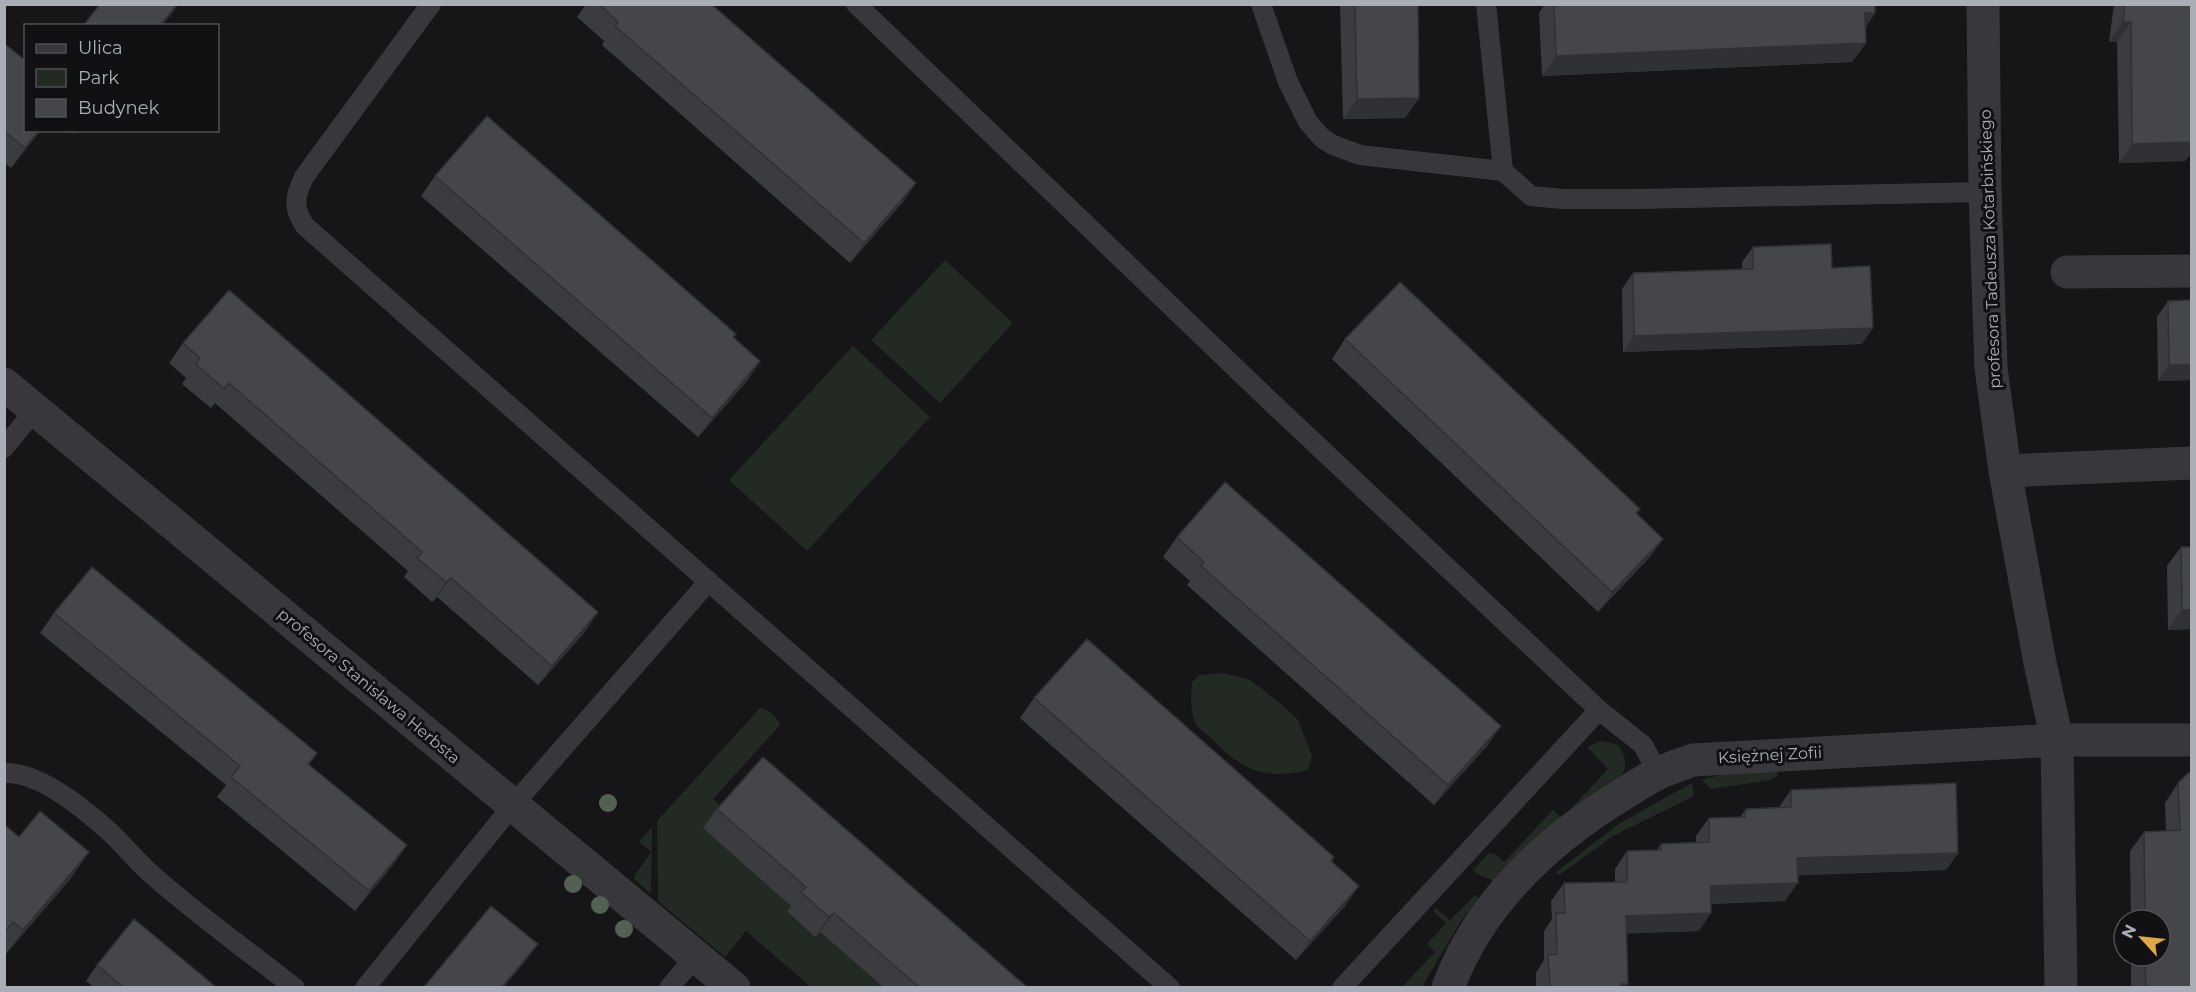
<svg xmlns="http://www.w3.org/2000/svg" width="2196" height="992" viewBox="0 0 2196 992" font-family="Montserrat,sans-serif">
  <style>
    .green { fill: #232a23 }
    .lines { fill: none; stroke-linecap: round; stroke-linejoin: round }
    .service { stroke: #38383c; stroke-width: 20 }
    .minor { stroke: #38383c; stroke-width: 33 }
    .tree { fill: #526153 }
    .wall { fill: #3b3c40 }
    .shaded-wall { fill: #303134 }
    .building { fill: #45464a; stroke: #303134; stroke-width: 1.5 }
    .labels { text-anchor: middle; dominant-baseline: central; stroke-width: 6; stroke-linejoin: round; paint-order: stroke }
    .street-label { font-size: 16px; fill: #aaaeb6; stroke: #111113 }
  </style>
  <rect width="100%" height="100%" fill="#161618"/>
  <path class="green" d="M945,260l68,63 -73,80 -69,-63z
    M853,346l77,71 -123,134 -78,-71z
    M1223,673l27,7 29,22 19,18 14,36 -4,14c-41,10 -66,1 -95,-30 -5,-5 -13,-10 -17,-16 -6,-11 -5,-29 -4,-42l8,-7z
    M760,708c7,0 18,10 20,17l-67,74 9,8 70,100 -5,6 28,24 5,-5 63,55h-72l-65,-56 -21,26 -67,-56 -1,-80z
    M1600,741l16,3c12,12 12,24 2,37l-124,100 -15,-6 -6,-5 16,-17 6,1 9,8 49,-52 9,8 46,-49 -21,-22z
    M1776,768l2,8 -8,4 -59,9 -9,-9 26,-7z
    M1692,783l2,13 -81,40 -51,37 -4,2 -2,-3 64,-49z
    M652,827l-1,64v3l-18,-16 18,-26 -12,-10z
    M1475,895l4,3 -20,26 -37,63h-20l33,-35 -8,-8 19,-21 -13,-12 3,-3 14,12z"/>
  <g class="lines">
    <path class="service" d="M431,4l-127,173c-9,19 -12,30 1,49l865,762
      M856,4l415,398 328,308 44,35 15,28
      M1261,4l27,78 20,40 14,16 11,7 27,10 143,16 28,25 31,3h75l348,-7
      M1486,4l17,167
      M4,448l31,-38
      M4,773c36,-2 84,39 109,62 12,12 23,25 35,36 46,42 98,78 147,117
      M365,988l148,-183 196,-224
      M669,988l27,-32
      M1342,988l257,-278"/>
    <path class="minor" d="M1983,4l2,188 6,176 14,103 35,192 17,77 4,248
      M2067,272l125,-1
      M4,384l730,604
      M2005,471l187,-8
      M1448,988c31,-85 100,-148 175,-194 12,-7 23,-15 36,-21 10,-5 23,-9 34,-13l364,-20h135"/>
  </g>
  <g class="tree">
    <circle cx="608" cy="803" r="9"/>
    <circle cx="573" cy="884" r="9"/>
    <circle cx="600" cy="905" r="9"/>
    <circle cx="624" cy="929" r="9"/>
  </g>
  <path class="wall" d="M586,4h125l205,179 -14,20 -52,60 -248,-218 2,-4 -27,-24z
    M1340,4h78l1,94 -14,20 -62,1z
    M1545,4h330v9l-9,14v16l-14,19 -310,14 -3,-63z
    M2114,4h78v148l-7,9 -66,2 -2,-121h-8z
    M4,45l37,85 -30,38 -7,-6z
    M69,130h8l-3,4z
    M435,176l301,158 -3,4 27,23 -13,20 -49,56 -277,-241z
    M1753,247l79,21 30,76 -239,8 -1,-63 11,-16 109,-3v-8z
    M2192,300v80l-34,1 -1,-64 11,-16z
    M1345,339l295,170 -3,5 26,25 -14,19 -51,54 -266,-253z
    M183,343l402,289 -47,53 -101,-88 -5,5 -28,-25 4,-6 -193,-168 -4,5 -29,-24 4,-6 -17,-15z
    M1177,537l311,208 -54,60 -247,-220 3,-4 -27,-24z
    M2181,547l11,82 -24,1 -1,-64z
    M54,613l263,140 -8,12 98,80 -14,20 -38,46 -138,-114 9,-12 -186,-152z
    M1034,698l300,159 -2,5 13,44 -49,54 -276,-242z
    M2178,783l14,204h-61v-31h29v-36h-29l-1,-69 14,-19 22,-1 -1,-28z
    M1791,790l167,63 -12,17 -148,5 -13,26 -74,3 -12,27 -72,2 -2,54h-89v-14l8,-13v-29l8,-12 -1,-18 13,-18 51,-1v-13l12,-18 30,-1 4,-6 35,-2v-6l13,-18 31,-1 6,-8 33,-2z
    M717,809l310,178h-144l-63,-55 -5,5 -28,-25 4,-6 -88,-78z
    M4,828l15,9 53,40 -67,78z
    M97,965l119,22h-123l-7,-6z"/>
  <path class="shaded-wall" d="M177,4h2l-17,22h-2z
    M1865,13h10l-13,20z
    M2123,22h8l-14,20h-8z
    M1866,43l-14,19 -310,14 14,-20z
    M1419,98l-14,20 -62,1 14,-20z
    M39,130h2l-30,38 14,-20z
    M2192,142v10l-7,9 -66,2 13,-19z
    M916,183l-14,20 -52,60 14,-20z
    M1873,328l-11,16 -239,8 11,-16z
    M760,361l-13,20 -49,56 14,-19z
    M2169,365h23v15l-34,1z
    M1663,539l-14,19 -51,54 14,-20z
    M451,578l-14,19 -5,5 14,-20z
    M2182,610h10v19l-24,1z
    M598,612l-13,20 -47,53 14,-19z
    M1501,726l-13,19 -54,60 14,-20z
    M407,845l-14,20 -38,46 14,-20z
    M89,852l-17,25 -67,78 18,-25z
    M1958,853l-12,17 -162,6 13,-18z
    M1798,883l-13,18 -87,3 13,-18z
    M1359,886l-14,20 -49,54 14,-19z
    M834,913l-14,19 -5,5 14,-20z
    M1711,913l-12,18 -85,3 12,-18z
    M538,944l-14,19 -20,24h-2z
    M1621,984h7l-3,3h-6z"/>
  <path class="building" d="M100,4h77l-17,22h-77z
    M599,4h112l205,179 -52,60 -249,-217 3,-4z
    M1355,4h63l1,94 -62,1z
    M1554,4h321v9h-10l1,30 -310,13z
    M2125,4h67v138l-60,2 -1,-122h-8z
    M5,44l21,17v69h13l-14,18 -21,-17z
    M487,116l249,218 -3,3 27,24 -48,57 -277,-242z
    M1831,244l1,24 38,-2 3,62 -239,8 -1,-63 120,-4v-22z
    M1400,282l240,227 -4,4 27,26 -51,53 -267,-253z
    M229,290l369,322 -46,54 -101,-88 -5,4 -29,-24 5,-6 -193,-169 -5,6 -28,-25 4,-6 -17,-15z
    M2192,300v65h-23l-1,-64z
    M1225,482l276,244 -53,59 -247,-219 3,-4 -27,-25z
    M2181,547h11v63h-10z
    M92,567l225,186 -9,11 99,81 -38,46 -138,-114 9,-11 -186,-153z
    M1087,639l247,218 -3,4 28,25 -49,55 -276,-243z
    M763,757l264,230h-108l-85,-74 -5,4 -28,-25 5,-5 -89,-78z
    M2188,773h4v214h-46l-1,-31h15v-36h-15l-1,-88 36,-2 -2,-47z
    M1956,783l2,70 -161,5 1,25 -87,3v27l-85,3 2,68h-7v3h-71l-2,-32 9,-1 -1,-41h9l-1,-30 63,-1v-31l34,-1v-6l48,-2v-24l36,-1 1,-8 45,-2v-17z
    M40,811l49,41 -66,78 -10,-8 -9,10v-104l2,-2 13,11z
    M491,906l47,38 -36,43h-78z
    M134,919l82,68h-93l-26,-22z"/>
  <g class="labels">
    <g class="street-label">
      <text transform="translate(1990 249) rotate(-92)">profesora Tadeusza Kotarbińskiego</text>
      <text transform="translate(369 686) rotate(40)">profesora Stanisława Herbsta</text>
      <text transform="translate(1770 755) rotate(-3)">Księżnej Zofii</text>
    </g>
  </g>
  <rect width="2196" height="992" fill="none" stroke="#aaaeb6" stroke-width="12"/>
  <rect x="24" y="24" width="195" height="108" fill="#111113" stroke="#4e5054" stroke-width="1.5"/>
  <rect x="36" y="44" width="30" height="9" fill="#38383c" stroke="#4e5054" stroke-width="1.5"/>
  <text x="78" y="54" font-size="18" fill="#aaaeb6">Ulica</text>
  <rect x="36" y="69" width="30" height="18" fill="#232a23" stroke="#4e5054" stroke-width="1.5"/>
  <text x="78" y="84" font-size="18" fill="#aaaeb6">Park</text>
  <rect x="36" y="99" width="30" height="18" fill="#45464a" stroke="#4e5054" stroke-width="1.5"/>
  <text x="78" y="114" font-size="18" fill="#aaaeb6">Budynek</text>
  <g transform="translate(2142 938) rotate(297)"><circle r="28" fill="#111113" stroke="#4e5054" stroke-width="1.5"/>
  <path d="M0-4.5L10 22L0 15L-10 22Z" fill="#dea848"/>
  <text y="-9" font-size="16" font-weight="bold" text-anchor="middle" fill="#aaaeb6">N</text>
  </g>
</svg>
